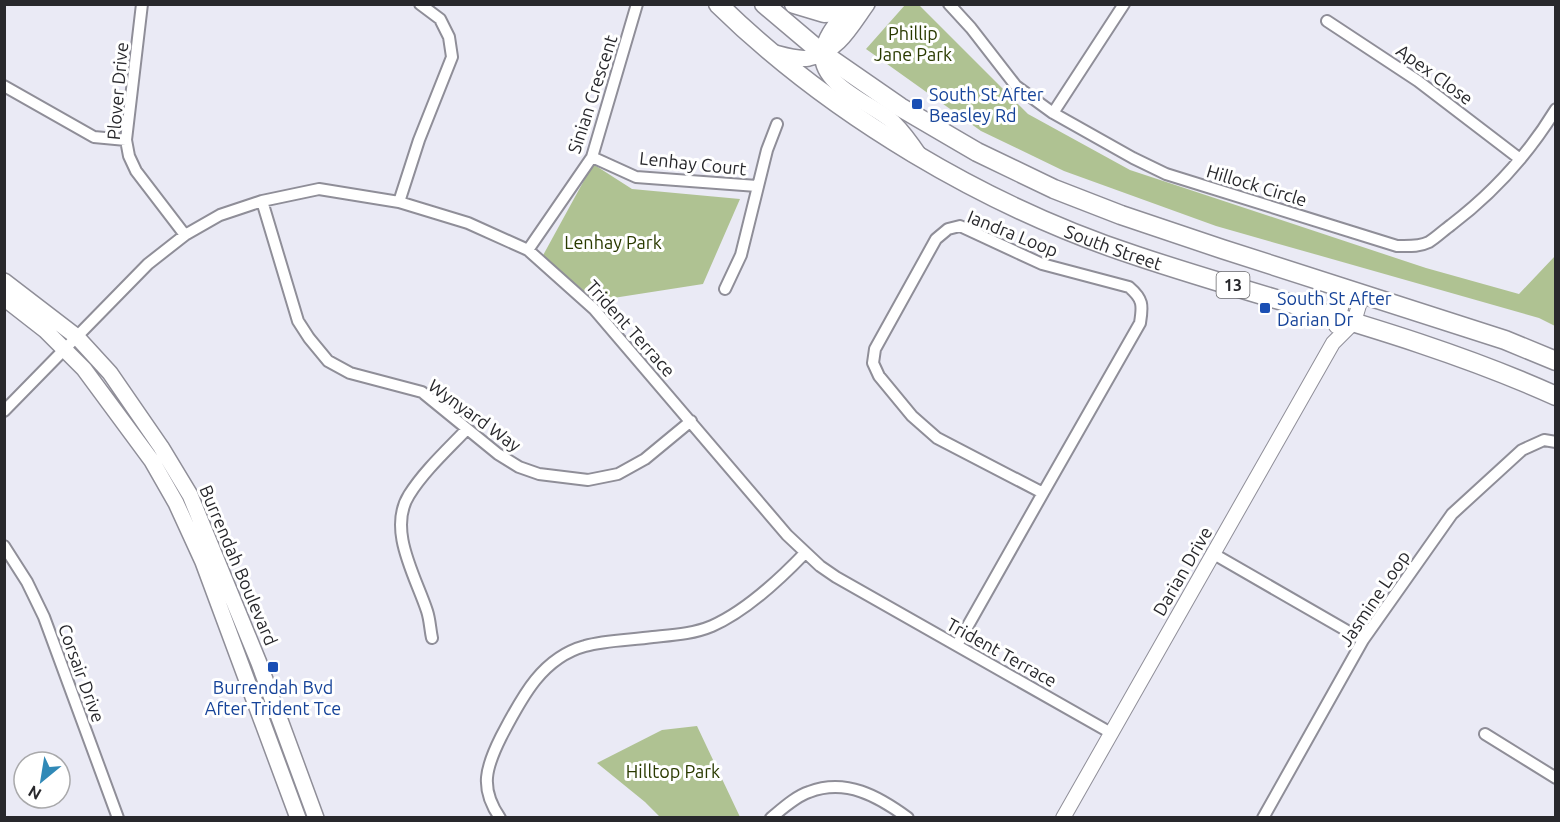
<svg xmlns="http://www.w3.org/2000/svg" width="1560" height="822" viewBox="0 0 1560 822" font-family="Ubuntu,sans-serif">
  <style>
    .green { fill: #afc292 }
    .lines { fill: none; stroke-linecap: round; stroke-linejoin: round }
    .minor-casing { stroke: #8f8e98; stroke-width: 14 }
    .tertiary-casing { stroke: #8f8e98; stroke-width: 16 }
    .secondary-casing { stroke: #8f8e98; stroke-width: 18 }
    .trunk-casing { stroke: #8f8e98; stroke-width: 21 }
    .minor { stroke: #fff; stroke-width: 10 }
    .tertiary { stroke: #fff; stroke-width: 14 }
    .secondary { stroke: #fff; stroke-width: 15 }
    .trunk { stroke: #fff; stroke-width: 18 }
    .transit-dot { fill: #1a4fb4; stroke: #fff; stroke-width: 2 }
    .labels { text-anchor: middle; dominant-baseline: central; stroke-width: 6; stroke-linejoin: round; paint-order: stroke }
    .shield { fill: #fff; stroke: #68686b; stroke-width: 1.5 }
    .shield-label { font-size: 16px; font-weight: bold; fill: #28282c }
    .park-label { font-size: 18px; fill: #2a3a00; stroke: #fff }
    .street-label { font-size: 18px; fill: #28282c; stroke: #fff }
    .transit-label { font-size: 18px; fill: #164399; stroke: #fff; text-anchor: start }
  </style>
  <rect width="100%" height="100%" fill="#eaeaf5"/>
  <path class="green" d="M905,5h14l109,109 102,56 296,98 93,26 36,-38v70l-16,-8 -323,-92 -152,-55 -83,-40 -115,-82z
    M593,164l39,25 108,10 -37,85 -109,17 -18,-17 -35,-25z
    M697,726l43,91h-80l-15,-15 -48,-39 65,-33z"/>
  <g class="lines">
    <g class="minor-casing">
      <path id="minor" d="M142,4l-16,136 3,16 7,15 49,64
        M949,4l22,24 45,58 37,27 80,45 33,16 231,72c11,0 22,1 32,-4 8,-5 15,-12 22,-17 42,-32 77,-70 105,-116
        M1327,21l91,60 102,78
        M4,86l90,51 32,3
        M1053,113l71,-109
        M592,157l44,20 121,9
        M262,201l36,120 11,17 19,23 22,12 72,19 76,62 21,13 20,7 49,6 30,-6 27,-15 46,-38
        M399,202l20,-62 33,-83 -3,-20 -9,-18 -20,-15
        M528,250l64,-93 45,-153
        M725,289l16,-34 26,-105 10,-26
        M4,411l144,-147 37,-29 35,-20 42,-14 57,-12 80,13 69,21 60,27 66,59 193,226 33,31 16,11 275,156
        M4,546l23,36 17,35 74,201
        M1212,553l151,87
        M432,638c-2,-9 -2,-18 -5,-27 -11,-34 -40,-81 -18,-116 15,-24 38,-45 58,-66
        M957,645l86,-152 -106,-55 -25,-22 -33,-40 -6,-13 2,-14 61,-110 12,-10 12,-3 82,38 87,23c14,12 14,18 11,36l-97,170
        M1485,734l71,44
        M500,818c-21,-30 -14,-51 1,-81 20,-38 40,-79 84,-91 20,-6 47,-6 68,-9 20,-2 40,-3 59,-11 32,-14 69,-48 93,-73
        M771,818c11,-9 25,-22 38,-26 37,-14 69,4 99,26
        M1263,818l100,-178 89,-126 70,-64 22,-10 12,2"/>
    </g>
    <g class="tertiary-casing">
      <path id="tertiary" d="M1336,326l10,-36
        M1063,818l270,-475 21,-21 8,-27"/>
    </g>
    <g class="secondary-casing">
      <path id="secondary" d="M851,4c-10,15 -26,30 -28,48 -5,33 50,52 70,70 10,10 18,21 26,33
        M771,52c12,3 26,8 38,6 29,-6 42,-32 58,-54
        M4,281l73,56 33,36 51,74 29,48 69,168 57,155
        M4,298l41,32 39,39 68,92 24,42 27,59 95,256"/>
    </g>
    <g class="trunk-casing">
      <g id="trunk">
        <path id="s1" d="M718,4c113,111 269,203 419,252 140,47 284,79 419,140"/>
        <path d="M764,4l58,49 78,54 77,45 77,37 67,26 101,34 283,91 51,21"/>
        <path d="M794,4l30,9 22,-1"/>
      </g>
    </g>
    <use href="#minor" class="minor"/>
    <use href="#tertiary" class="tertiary"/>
    <use href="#secondary" class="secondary"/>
    <use href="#trunk" class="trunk"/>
  </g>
  <g class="transit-dot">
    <rect x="911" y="98" width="12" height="12" rx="3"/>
    <rect x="1259" y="302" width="12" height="12" rx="3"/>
    <rect x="267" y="661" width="12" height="12" rx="3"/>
  </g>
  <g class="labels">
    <rect class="shield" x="1216.5" y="272" width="33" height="26" rx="4.5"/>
    <g class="shield-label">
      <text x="1233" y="285">13</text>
    </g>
    <g class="park-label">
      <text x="913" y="33">Phillip<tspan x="913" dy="21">Jane Park</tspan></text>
      <text x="613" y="242">Lenhay Park</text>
      <text x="673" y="771">Hilltop Park</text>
    </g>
    <g class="street-label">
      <text transform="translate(1435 74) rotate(36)">Apex Close</text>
      <text transform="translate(117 91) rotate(-85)">Plover Drive</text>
      <text transform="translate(592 94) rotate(-72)">Sinian Crescent</text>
      <text transform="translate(693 163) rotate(6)">Lenhay Court</text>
      <text transform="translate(1257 185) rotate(17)">Hillock Circle</text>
      <text transform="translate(1013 233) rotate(22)">Iandra Loop</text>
      <text stroke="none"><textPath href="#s1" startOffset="468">South Street</textPath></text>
      <text transform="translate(631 328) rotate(48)">Trident Terrace</text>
      <text transform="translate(475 415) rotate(36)">Wynyard Way</text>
      <text transform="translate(239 565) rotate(67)">Burrendah Boulevard</text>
      <text transform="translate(1182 571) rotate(-60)">Darian Drive</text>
      <text transform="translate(1374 598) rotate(-56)">Jasmine Loop</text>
      <text transform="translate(1002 652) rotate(29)">Trident Terrace</text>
      <text transform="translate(82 673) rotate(70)">Corsair Drive</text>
    </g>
    <g class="transit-label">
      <text x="929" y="94">South St After<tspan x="929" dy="21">Beasley Rd</tspan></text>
      <text x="1277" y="298">South St After<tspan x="1277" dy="21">Darian Dr</tspan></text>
      <text x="273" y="687" text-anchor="middle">Burrendah Bvd<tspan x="273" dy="21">After Trident Tce</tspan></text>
    </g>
  </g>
  <rect width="1560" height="822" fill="none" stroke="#28282c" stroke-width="12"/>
  <g transform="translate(42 780) rotate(210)"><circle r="28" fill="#ffffff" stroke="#a9a9ab" stroke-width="1.5"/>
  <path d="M0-4.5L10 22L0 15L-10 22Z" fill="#3089b7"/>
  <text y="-9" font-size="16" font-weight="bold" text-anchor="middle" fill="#28282c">N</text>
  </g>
</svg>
